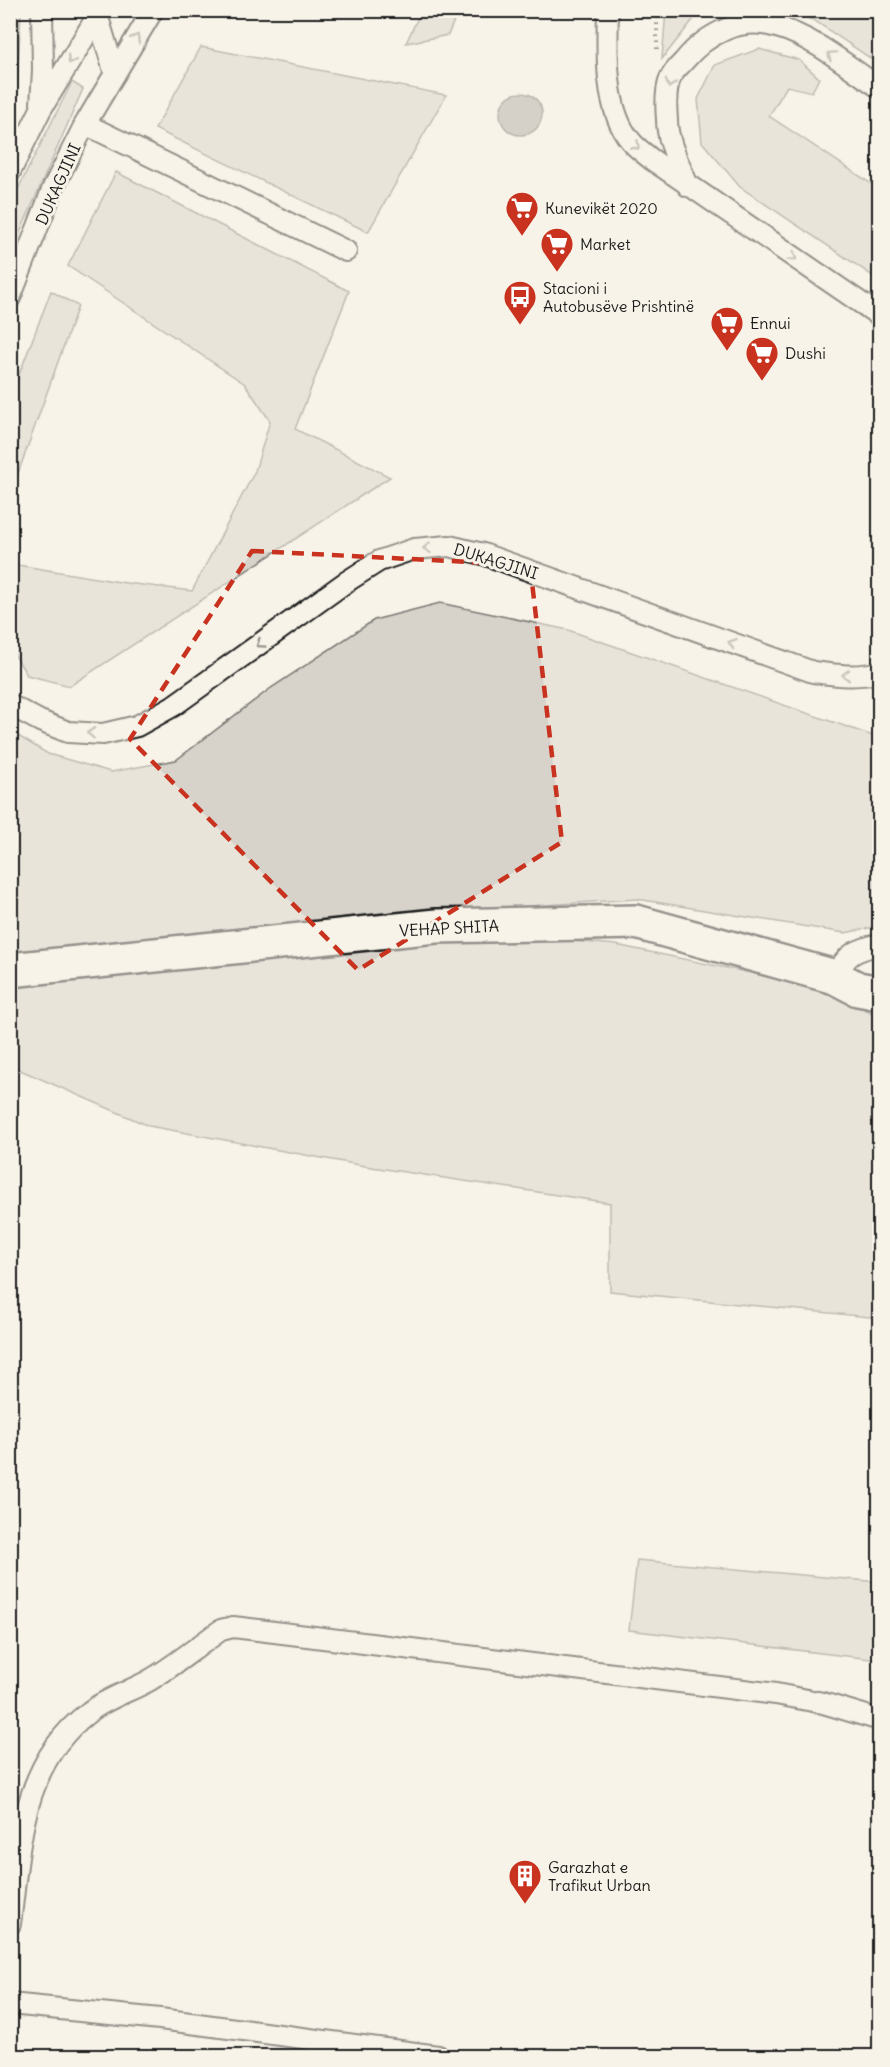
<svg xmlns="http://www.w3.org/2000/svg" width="890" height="2067" viewBox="0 0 890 2067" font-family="Delius,sans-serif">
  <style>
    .green { fill: #d7d3cb; stroke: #7a7874; stroke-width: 1.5 }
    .water { fill: #aca9a2; stroke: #72716c; stroke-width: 1.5 }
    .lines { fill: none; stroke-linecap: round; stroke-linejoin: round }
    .lane-casing { stroke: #1c1c1c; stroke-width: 24 }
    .street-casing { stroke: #1c1c1c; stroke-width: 38 }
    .path { stroke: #1c1c1c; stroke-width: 4; stroke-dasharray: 1.5 4.5; stroke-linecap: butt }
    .lane { stroke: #f7f3e8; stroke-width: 20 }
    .street { stroke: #f7f3e8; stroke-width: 33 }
    .oneway { stroke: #94928c }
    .marked { fill: none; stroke: #c8321e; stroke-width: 4.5; stroke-dasharray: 12 8; stroke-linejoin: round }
    .labels { text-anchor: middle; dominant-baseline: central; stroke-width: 6; stroke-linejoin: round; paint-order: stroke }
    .street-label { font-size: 16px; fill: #1c1c1c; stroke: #f7f3e8 }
    .poi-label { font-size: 16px; fill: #1c1c1c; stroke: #f7f3e8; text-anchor: start }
  </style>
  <rect width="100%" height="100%" fill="#f7f3e8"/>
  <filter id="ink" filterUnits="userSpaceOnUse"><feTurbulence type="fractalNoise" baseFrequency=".0167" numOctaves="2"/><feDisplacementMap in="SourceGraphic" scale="12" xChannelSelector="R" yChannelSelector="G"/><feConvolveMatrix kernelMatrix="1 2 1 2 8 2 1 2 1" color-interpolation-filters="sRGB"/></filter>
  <g filter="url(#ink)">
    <path class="green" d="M11,10l10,1 -5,94 -5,8z
      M421,11v-1l37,1 -10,24 -42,8z
      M666,11h34l-38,48z
      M789,11h90v53l-64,-43z
      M201,47l245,48 -78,137 -213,-103z
      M759,49l40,11 20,18 -7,14 -25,-6 -18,30 110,73v91l-139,-93 -38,-45 -4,-43 17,-34z
      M72,82l11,7 -72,164v-50z
      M116,172l233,119 -54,138 95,48 -320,209 -43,-11 -16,-26v-85l115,19 66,8 63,-120 15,-50 -25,-37 -177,-118z
      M51,291l27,15 -67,187 6,-113z
      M440,603l128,27 311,108v188l-34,7 -208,-34 -278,18 -348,44 -1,-230 38,23 63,18 65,-12 95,-72 103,-68z
      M518,936l98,9 202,42 61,29v302l-269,-27v-88l-245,-37 -216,-40 -138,-60v-86z
      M637,1560l242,22v78l-250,-30z"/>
    <path class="water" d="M500 114a21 21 0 1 1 42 0a21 21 0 1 1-42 0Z"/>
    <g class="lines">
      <g class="lane-casing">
        <path id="lane" d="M608,10c-1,38 -4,99 22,130 5,7 14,13 21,19l229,157
          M96,11l19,63
          M41,104l2,-34 -1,-60
          M85,124l261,127
          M10,172l31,-63 60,-99
          M688,186c-8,-21 -21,-44 -21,-66 -1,-12 -2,-29 3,-41 2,-6 9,-13 14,-18 23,-28 57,-45 93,-34 38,11 70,39 103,61
          M10,298l43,-110 32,-64 68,-114
          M10,705l30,16 28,11 35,2 34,-8 36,-20 173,-124 33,-21 35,-12 35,-3 34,8 330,118c23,3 44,6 67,0
          M835,977c12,-24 19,-26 45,-33
          M10,1924c10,-77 10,-160 79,-212 18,-14 42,-21 61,-32 25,-15 48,-34 71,-50l12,-3 17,2 526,65 47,9 57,17
          M10,2004l150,15 278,37"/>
      </g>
      <g class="street-casing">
        <path id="street" d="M10,970l426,-44 200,-4 199,55 23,12 22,4"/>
      </g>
      <path class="path" d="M657,49v-39"/>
      <use href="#lane" class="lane"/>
      <use href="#street" class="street"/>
    </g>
    <defs><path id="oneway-chevron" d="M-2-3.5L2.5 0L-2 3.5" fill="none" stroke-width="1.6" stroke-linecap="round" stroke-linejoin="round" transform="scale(1.5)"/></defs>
    <g class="oneway">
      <use href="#oneway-chevron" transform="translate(136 38) rotate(-59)"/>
      <use href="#oneway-chevron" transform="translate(831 55) rotate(-146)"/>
      <use href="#oneway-chevron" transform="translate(71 60) rotate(121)"/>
      <use href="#oneway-chevron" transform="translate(670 84) rotate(106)"/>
      <use href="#oneway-chevron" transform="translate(636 146) rotate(43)"/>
      <use href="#oneway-chevron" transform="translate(793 257) rotate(35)"/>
      <use href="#oneway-chevron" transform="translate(427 548) rotate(175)"/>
      <use href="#oneway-chevron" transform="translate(732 643) rotate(-161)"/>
      <use href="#oneway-chevron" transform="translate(260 644) rotate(145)"/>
      <use href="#oneway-chevron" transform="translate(846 675) rotate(-179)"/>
      <use href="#oneway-chevron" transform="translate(91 733) rotate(-177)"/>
    </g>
  </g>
  <path d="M0 0H890V2067H0ZM252,551l278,14 32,277 -204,128 -228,-231z" fill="#f7f3e8" fill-opacity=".55" fill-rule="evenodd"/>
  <path class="marked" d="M252,551l278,14 32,277 -204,128 -228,-231z"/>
  <defs>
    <g id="supermarket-pin" transform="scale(1.725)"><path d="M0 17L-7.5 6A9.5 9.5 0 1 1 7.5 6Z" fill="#c8321e" stroke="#f7f3e8"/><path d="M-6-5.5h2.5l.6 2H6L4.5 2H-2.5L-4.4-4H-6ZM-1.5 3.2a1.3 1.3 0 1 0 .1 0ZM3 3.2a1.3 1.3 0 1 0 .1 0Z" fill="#fff"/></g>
    <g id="bus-pin" transform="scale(1.725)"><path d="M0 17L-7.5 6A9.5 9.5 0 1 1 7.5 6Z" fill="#c8321e" stroke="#f7f3e8"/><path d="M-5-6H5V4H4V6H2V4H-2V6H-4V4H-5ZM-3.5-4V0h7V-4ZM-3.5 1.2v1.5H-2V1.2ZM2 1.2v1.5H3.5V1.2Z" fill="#fff"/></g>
    <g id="building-pin" transform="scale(1.725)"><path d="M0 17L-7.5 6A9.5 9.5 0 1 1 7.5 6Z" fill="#c8321e" stroke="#f7f3e8"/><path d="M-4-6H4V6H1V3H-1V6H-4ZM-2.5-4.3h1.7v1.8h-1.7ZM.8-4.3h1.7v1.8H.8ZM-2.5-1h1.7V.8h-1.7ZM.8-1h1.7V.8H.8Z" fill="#fff"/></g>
  </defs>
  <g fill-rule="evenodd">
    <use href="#supermarket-pin" x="522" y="208"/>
    <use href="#supermarket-pin" x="557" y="244"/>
    <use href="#bus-pin" x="520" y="297"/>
    <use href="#supermarket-pin" x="727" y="323"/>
    <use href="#supermarket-pin" x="762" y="353"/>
    <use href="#building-pin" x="525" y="1876"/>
  </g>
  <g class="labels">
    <g class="street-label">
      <text transform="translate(58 184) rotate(-66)">DUKAGJINI</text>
      <text transform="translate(496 561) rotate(17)">DUKAGJINI</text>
      <text transform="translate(449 928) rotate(-3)">VEHAP SHITA</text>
    </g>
    <g class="poi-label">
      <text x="545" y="208">Kunevikët 2020</text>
      <text x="580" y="244">Market</text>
      <text x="543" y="288">Stacioni i<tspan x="543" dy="18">Autobusëve Prishtinë</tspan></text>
      <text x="750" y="323">Ennui</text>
      <text x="785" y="353">Dushi</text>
      <text x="548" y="1867">Garazhat e<tspan x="548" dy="18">Trafikut Urban</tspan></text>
    </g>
  </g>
  <rect width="890" height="2067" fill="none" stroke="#f7f3e8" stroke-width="36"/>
  <rect x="18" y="18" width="854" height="2031" fill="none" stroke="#1c1c1c" stroke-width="2" filter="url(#ink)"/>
</svg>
